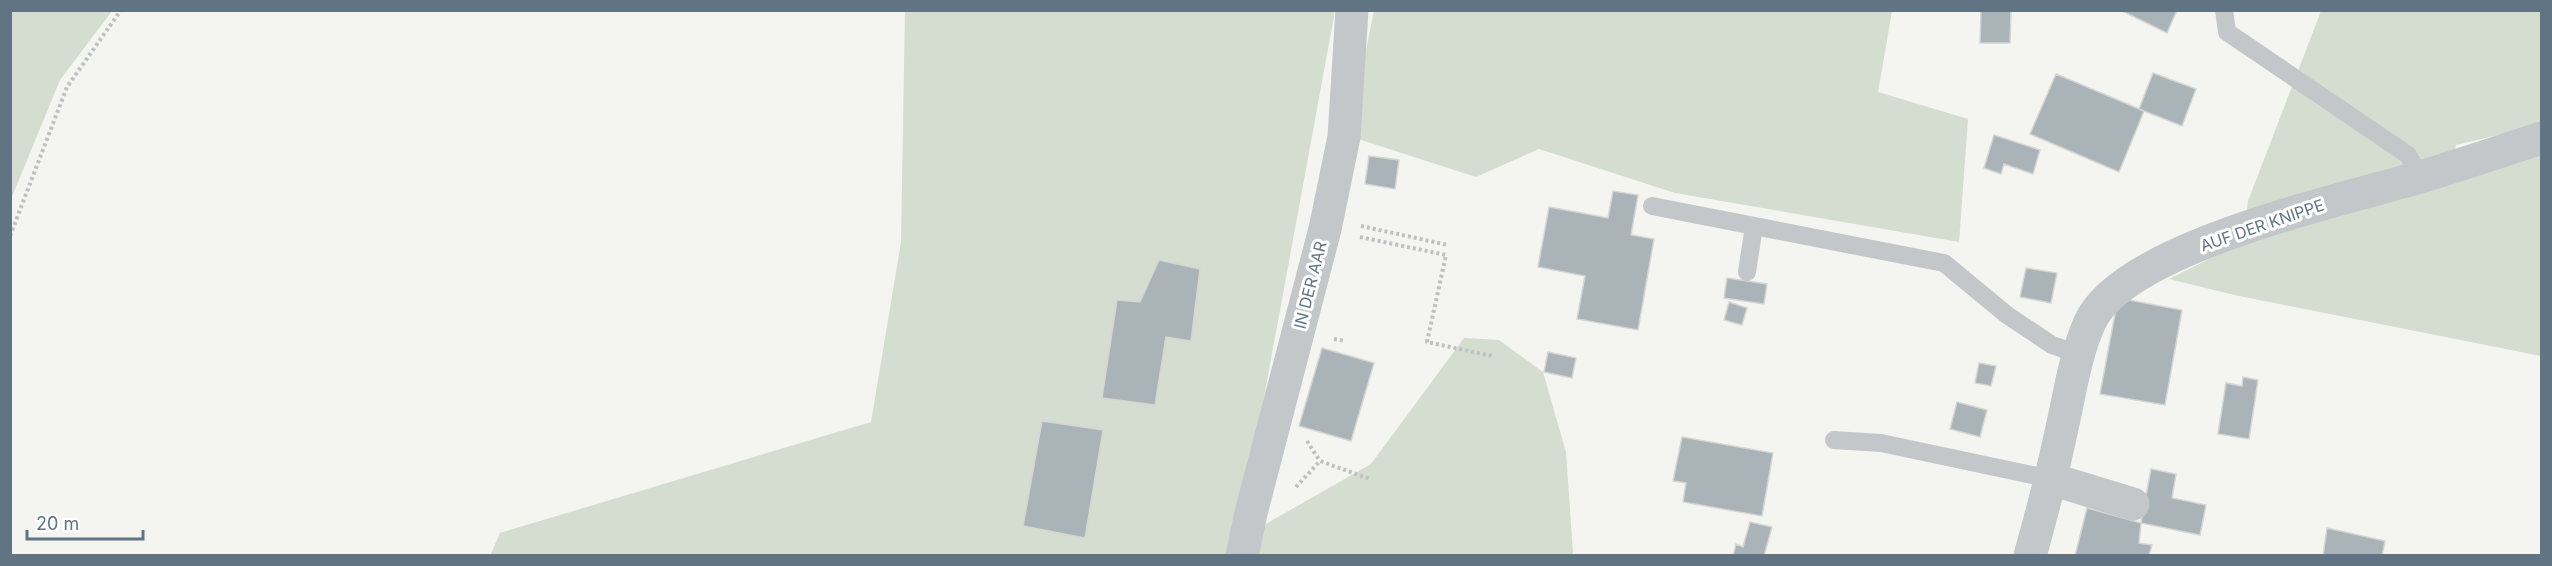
<svg xmlns="http://www.w3.org/2000/svg" width="2552" height="566" viewBox="0 0 2552 566" font-family="Inter,sans-serif">
  <style>
    .green { fill: #d5dcd0 }
    .building { fill: #aab3b7; stroke: #d5d5d3; stroke-width: 1.5 }
    .lines { fill: none; stroke-linecap: round; stroke-linejoin: round }
    .path { stroke: #bfc0c2; stroke-width: 4; stroke-dasharray: 3 3; stroke-linecap: butt }
    .lane { stroke: #c3c7ca; stroke-width: 18 }
    .street { stroke: #c3c7ca; stroke-width: 33 }
    .labels { text-anchor: middle; dominant-baseline: central; stroke-width: 6; stroke-linejoin: round; paint-order: stroke }
    .street-label { font-size: 16px; fill: #617483; stroke: #fff }
  </style>
  <rect width="100%" height="100%" fill="#f4f4f0"/>
  <path class="green" d="M11,10l101,1 -52,69 -49,119z
    M1374,10l518,1 -14,81 90,27 -9,123 -284,-49 -136,-44 -63,28 -127,-41z
    M905,11h430l-100,544 -745,1 10,-23 371,-111 30,-180z
    M2321,11h220v114l-85,20 -6,27 91,-26v210l-302,-60 -70,-17 74,-37 5,-41z
    M1464,338l35,2 44,32 23,80 7,101 -3,2 -312,1 6,-31 107,-61z"/>
  <path class="building" d="M1981,10h30l-1,33h-30z
    M2120,10h57l-10,23z
    M2153,73l43,16 -14,37 -43,-17z
    M2056,74l88,37 -25,61 -89,-38z
    M1994,135l46,15 -7,24 -29,-10 -3,10 -17,-6z
    M1369,156l30,4 -4,29 -30,-5z
    M1613,191l25,4 -7,40 23,4 -16,91 -61,-11 8,-43 -47,-9 11,-60 59,11z
    M1159,260l41,9 -9,72 -25,-4 -11,68 -53,-7 15,-98 23,2z
    M2026,268l31,5 -6,30 -31,-6z
    M1727,278l40,6 -3,20 -40,-6z
    M2118,298l64,12 -17,95 -65,-11z
    M1729,302l18,6 -5,17 -18,-5z
    M1322,348l52,15 -23,78 -52,-15z
    M1548,352l28,6 -4,20 -28,-6z
    M1979,363l17,3 -5,20 -16,-3z
    M2243,377l15,3 -9,59 -31,-5 8,-51 16,3z
    M1957,402l30,8 -7,27 -30,-8z
    M1042,421l61,9 -18,108 -62,-12z
    M1682,437l91,16 -11,63 -79,-14 3,-19 -13,-2z
    M2151,469l25,5 -4,24 34,7 -6,30 -59,-12z
    M2087,508l54,15 -2,20 13,2 -3,10 3,1h-77z
    M1750,522l22,5 -8,29h-31l3,-12 7,3z
    M2327,528l58,13 -3,15h-59z"/>
  <g class="lines">
    <path class="path" d="M1361,226l87,19
      M10,236l57,-149 54,-77
      M1360,237l86,18 -19,87 65,14
      M1334,339l11,2
      M1307,441l13,20
      M1296,487l24,-26 50,18"/>
    <path class="lane" d="M2224,10l3,22 181,123 12,22
      M1652,206l292,57 63,52 45,30 26,9
      M1747,272l7,-46
      M1834,440l47,3 170,36"/>
    <path class="street" d="M2051,479l82,25
      M1242,556l9,-43 74,-284 19,-92 8,-127
      M2030,556c12,-43 23,-85 32,-128 8,-35 13,-73 28,-106 34,-75 253,-122 330,-145 41,-12 81,-26 122,-39"/>
  </g>
  <g class="labels">
    <g class="street-label">
      <text transform="translate(2262 225) rotate(-19)">AUF DER KNIPPE</text>
      <text transform="translate(1310 285) rotate(-76)">IN DER AAR</text>
    </g>
  </g>
  <rect width="2552" height="566" fill="none" stroke="#617483" stroke-width="24"/>
  <path d="M27 530v9h116v-9" fill="none" stroke="#617483" stroke-width="3"/>
  <text x="36" y="530" font-size="18" fill="#617483" stroke="#ffffff" stroke-width="4.5" paint-order="stroke">20 m</text>
</svg>
